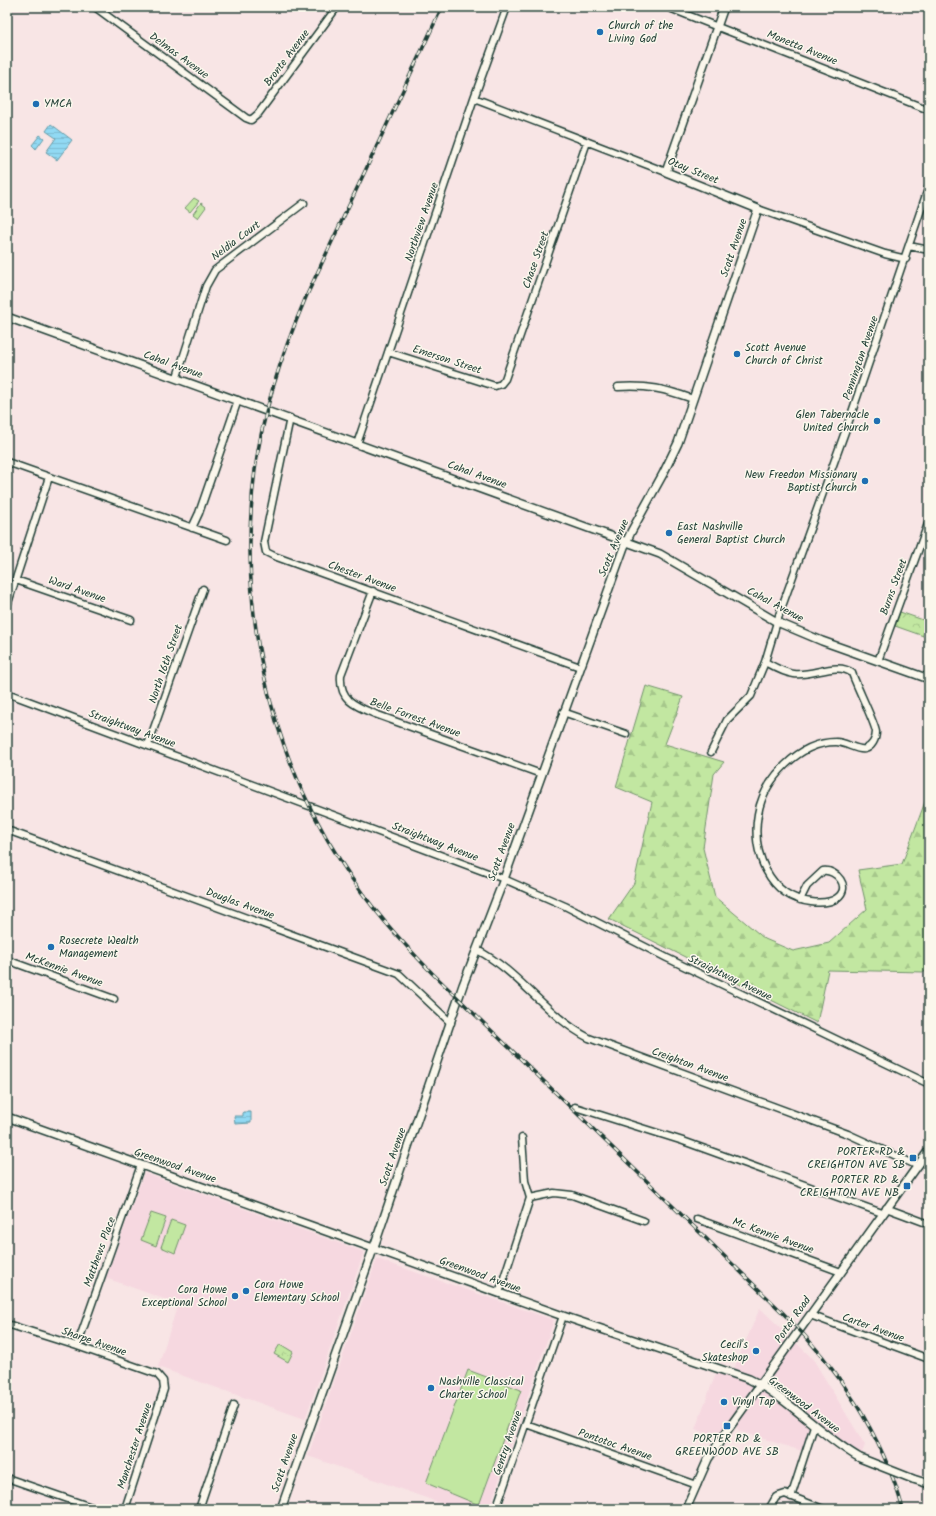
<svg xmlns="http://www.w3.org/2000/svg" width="936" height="1516" viewBox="0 0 936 1516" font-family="Kalam,sans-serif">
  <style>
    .built { fill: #f6d8e0 }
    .forest { fill: url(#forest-firs); stroke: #70926a }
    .park { fill: url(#park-crowns); stroke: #70926a }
    .garden { fill: #c2e7a1; stroke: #70926a }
    .water { fill: url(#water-rules); stroke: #639ba7 }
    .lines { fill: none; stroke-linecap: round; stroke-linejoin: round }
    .minor-casing { stroke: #1f3d34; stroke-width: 9 }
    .tertiary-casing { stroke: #1f3d34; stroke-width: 10 }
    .minor { stroke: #fbf7ec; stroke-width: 6 }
    .tertiary { stroke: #fbf7ec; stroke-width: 7 }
    .rail-casing { stroke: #1f3d34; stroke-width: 3.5 }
    .rail { stroke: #fbf7ec; stroke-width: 2; stroke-dasharray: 6; stroke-linecap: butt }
    .tertiary-bridge-casing { stroke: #1f3d34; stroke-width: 10; stroke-linecap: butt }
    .tertiary-bridge { stroke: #fbf7ec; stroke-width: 7 }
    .poi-dot { fill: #1f6fb2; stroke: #fbf7ec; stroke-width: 1.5 }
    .labels { text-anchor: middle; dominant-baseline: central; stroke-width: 3; stroke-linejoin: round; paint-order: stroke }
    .poi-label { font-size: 11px; fill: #1f3d34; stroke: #fbf7ec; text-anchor: start }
    .street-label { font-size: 11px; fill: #1f3d34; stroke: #fbf7ec }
  </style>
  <defs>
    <pattern id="forest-firs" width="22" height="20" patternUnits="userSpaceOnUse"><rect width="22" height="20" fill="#c2e7a1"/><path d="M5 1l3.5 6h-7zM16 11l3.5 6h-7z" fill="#a6c78b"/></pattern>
    <pattern id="park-crowns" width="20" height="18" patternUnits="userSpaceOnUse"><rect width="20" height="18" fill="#c2e7a1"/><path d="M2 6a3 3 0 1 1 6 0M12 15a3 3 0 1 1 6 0" fill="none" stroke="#a6c78b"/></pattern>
    <pattern id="water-rules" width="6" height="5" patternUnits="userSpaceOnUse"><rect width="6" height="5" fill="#91d9f3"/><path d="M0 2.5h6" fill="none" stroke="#7dbbd1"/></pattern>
  </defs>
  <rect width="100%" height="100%" fill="#f8e5e5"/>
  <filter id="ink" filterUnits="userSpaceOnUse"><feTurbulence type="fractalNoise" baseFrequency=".025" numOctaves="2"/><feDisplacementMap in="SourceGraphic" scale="8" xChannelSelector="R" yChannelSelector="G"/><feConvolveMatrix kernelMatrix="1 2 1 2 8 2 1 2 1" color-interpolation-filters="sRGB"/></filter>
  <g filter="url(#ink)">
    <path class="built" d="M144,1173l220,79 -59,167 -147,-52 20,-63 -72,-26z
      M377,1259l177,61 -65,189h-32l-149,-53z
      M760,1308l53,51 52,86 -5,13 -45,-31 -7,22 -6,2 -63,-20 -5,-10 -12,17 -27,-9 23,-61 14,5z"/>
    <path class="forest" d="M646,686l37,11 -18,47 59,18 -10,12 -11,74 12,49 50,42 28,12 36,-8 38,-34 -9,-39 44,-6 27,-73v179l-5,2 -96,-2 -11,53 -208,-104 25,-36 18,-81 -36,-15z"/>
    <path class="park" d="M900,612l29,10v16l-34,-12z
      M280,1344l13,8 -5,10 -14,-8z"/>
    <path class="garden" d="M194,198l5,3 -9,11 -5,-4z
      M201,203l5,4 -8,11 -5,-4z
      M151,1213l15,5 -10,28 -15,-6z
      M171,1220l14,5 -10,28 -14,-6z
      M468,1370l53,20 -42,115 -53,-22z"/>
    <path class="water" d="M51,124l21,16 -15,20 -11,-8 10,-14 -10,-7z
      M40,135l4,3 -8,11 -4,-4z
      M243,1112h8v11l-16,1 -1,-8h9z"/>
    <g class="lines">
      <g class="minor-casing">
        <path id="minor" d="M95,7l151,111 5,2 7,-6 79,-107
          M667,7l262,103
          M474,98l192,74
          M758,209l127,45 21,5
          M909,246l20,4
          M388,352l107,34 6,-2 4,-5 82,-237
          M177,377l29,-91 9,-16 89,-67
          M618,387c30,-2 47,2 75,12
          M290,418l-26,124 2,10 8,4 306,111
          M357,444l117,-346 33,-91
          M7,462l220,78
          M192,528l7,-15 39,-113
          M16,580l115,40
          M373,591l-32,84c-2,25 14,31 34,39l166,60
          M7,606l42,-129
          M878,661l51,-140
          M765,662c9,5 19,11 29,12 18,3 43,-13 58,-1 4,12 23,50 24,59 0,7 -4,15 -11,17 -8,2 -19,-7 -29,-7 -37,0 -72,37 -78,72 -7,38 11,83 53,88 8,1 19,1 26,-4 15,-11 -1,-29 -14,-27l-16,15 -7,14
          M7,693l497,186 61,27 102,52 262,126
          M563,712l63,22
          M148,745l55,-156
          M711,752l16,-32 24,-24 14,-34 15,-50 70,-194 79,-232
          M7,830l392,144 52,49
          M477,950c43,22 69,66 112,88l259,96 68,31
          M7,960l107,39
          M575,1107l108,34 199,72
          M530,1198l24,-5 18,2 72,26
          M886,1208l43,16
          M697,1219l144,53
          M499,1293l31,-95 -5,-17 -3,-43
          M810,1315l119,44
          M7,1324l70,22 80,28 6,7 1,8 -39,120
          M77,1346l64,-181
          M526,1424l171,61
          M7,1478l90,31
          M791,1497l23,-71
          M199,1509l35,-104
          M496,1509l67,-193
          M769,1509l7,-12 9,-3 38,15"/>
      </g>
      <g class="tertiary-casing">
        <path id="tertiary" d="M7,317l653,237 117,68 45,19 107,38
          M7,1117l556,199 186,63c40,19 72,57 111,79
          M913,1479l16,5
          M281,1509l95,-268 87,-256 41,-106 120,-332 7,-15 32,-58 15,-31 80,-234 -92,-37 58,-165
          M686,1509l22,-50 21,-31 200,-278"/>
      </g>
      <use href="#minor" class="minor"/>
      <use href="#tertiary" class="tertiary"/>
      <g class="rail-casing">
        <path id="rail" d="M442,7l-136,290c-24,56 -43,113 -51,173 -18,136 13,280 88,395 25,40 57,75 89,108l351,340c55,54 99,122 120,196"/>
      </g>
      <use href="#rail" class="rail"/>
      <g class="tertiary-bridge-casing">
        <path id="tertiary-bridge" d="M860,1458l53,21"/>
      </g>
      <use href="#tertiary-bridge" class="tertiary-bridge"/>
    </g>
  </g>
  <g class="poi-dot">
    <circle cx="600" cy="32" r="4"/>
    <circle cx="36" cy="104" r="4"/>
    <circle cx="737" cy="354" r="4"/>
    <circle cx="877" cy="421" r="4"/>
    <circle cx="865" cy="481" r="4"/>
    <circle cx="669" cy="533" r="4"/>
    <circle cx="51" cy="947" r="4"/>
    <rect x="909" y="1154" width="8" height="8" rx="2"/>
    <rect x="903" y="1182" width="8" height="8" rx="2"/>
    <circle cx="246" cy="1291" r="4"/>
    <circle cx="235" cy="1296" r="4"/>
    <circle cx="756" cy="1351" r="4"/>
    <circle cx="431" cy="1388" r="4"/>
    <circle cx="724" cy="1402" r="4"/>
    <rect x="723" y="1422" width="8" height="8" rx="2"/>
  </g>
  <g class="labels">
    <g class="poi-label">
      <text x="608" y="26">Church of the<tspan x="608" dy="13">Living God</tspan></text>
      <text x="44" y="104">YMCA</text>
      <text x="745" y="348">Scott Avenue<tspan x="745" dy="13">Church of Christ</tspan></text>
      <text x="869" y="415" text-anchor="end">Glen Tabernacle<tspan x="869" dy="13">United Church</tspan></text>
      <text x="857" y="475" text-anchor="end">New Freedon Missionary<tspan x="857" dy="13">Baptist Church</tspan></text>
      <text x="677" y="527">East Nashville<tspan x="677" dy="13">General Baptist Church</tspan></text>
      <text x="59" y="941">Rosecrete Wealth<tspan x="59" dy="13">Management</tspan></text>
      <text x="905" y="1152" text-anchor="end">PORTER RD &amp;<tspan x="905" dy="13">CREIGHTON AVE SB</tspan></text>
      <text x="899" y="1180" text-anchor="end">PORTER RD &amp;<tspan x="899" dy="13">CREIGHTON AVE NB</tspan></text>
      <text x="254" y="1285">Cora Howe<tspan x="254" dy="13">Elementary School</tspan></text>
      <text x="227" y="1290" text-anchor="end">Cora Howe<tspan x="227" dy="13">Exceptional School</tspan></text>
      <text x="748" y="1345" text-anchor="end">Cecil's<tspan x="748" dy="13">Skateshop</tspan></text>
      <text x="439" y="1382">Nashville Classical<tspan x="439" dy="13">Charter School</tspan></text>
      <text x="732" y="1402">Vinyl Tap</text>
      <text x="727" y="1439" text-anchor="middle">PORTER RD &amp;<tspan x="727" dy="13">GREENWOOD AVE SB</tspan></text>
    </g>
    <g class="street-label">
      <text transform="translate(802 48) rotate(22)">Monetta Avenue</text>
      <text transform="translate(179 56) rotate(36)">Delmas Avenue</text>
      <text transform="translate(287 58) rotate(-53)">Bronte Avenue</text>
      <text transform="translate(693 171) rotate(22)">Otay Street</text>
      <text transform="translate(422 222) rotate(-71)">Northview Avenue</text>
      <text transform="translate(236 241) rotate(-37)">Neldia Court</text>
      <text transform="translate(734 248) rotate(-71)">Scott Avenue</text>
      <text transform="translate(536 260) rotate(-71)">Chase Street</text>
      <text transform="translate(861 358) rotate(-71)">Pennington Avenue</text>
      <text transform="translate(447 360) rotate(18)">Emerson Street</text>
      <text transform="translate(173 365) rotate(20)">Cahal Avenue</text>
      <text transform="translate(477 475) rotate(20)">Cahal Avenue</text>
      <text transform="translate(614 548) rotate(-67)">Scott Avenue</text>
      <text transform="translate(362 577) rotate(20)">Chester Avenue</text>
      <text transform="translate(894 587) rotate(-70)">Burns Street</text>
      <text transform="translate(77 590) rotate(19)">Ward Avenue</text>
      <text transform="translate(775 605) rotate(28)">Cahal Avenue</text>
      <text transform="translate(166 664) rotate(-71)">North 16th Street</text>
      <text transform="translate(415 718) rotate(20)">Belle Forrest Avenue</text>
      <text transform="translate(132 729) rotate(20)">Straightway Avenue</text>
      <text transform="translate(435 842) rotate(21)">Straightway Avenue</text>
      <text transform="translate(502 852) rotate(-70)">Scott Avenue</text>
      <text transform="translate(240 904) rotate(20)">Douglas Avenue</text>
      <text transform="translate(64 970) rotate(20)">McKennie Avenue</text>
      <text transform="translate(730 978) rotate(26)">Straightway Avenue</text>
      <text transform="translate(690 1065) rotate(20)">Creighton Avenue</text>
      <text transform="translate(393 1157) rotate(-71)">Scott Avenue</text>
      <text transform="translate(175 1166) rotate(19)">Greenwood Avenue</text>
      <text transform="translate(773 1236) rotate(20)">Mc Kennie Avenue</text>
      <text transform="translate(100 1252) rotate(-70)">Matthews Place</text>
      <text transform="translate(480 1275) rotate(20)">Greenwood Avenue</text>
      <text transform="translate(793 1320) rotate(-55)">Porter Road</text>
      <text transform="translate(873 1328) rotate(20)">Carter Avenue</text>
      <text transform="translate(94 1342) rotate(19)">Sharpe Avenue</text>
      <text transform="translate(804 1405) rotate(37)">Greenwood Avenue</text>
      <text transform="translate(508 1443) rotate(-71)">Gentry Avenue</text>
      <text transform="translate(615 1445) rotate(19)">Pontotoc Avenue</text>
      <text transform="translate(135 1446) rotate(-72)">Manchester Avenue</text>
      <text transform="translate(285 1463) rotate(-71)">Scott Avenue</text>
    </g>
  </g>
  <rect width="936" height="1516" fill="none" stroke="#fbf7ec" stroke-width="24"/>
  <rect x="12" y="12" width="912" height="1492" fill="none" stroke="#1f3d34" stroke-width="1.5" filter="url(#ink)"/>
</svg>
